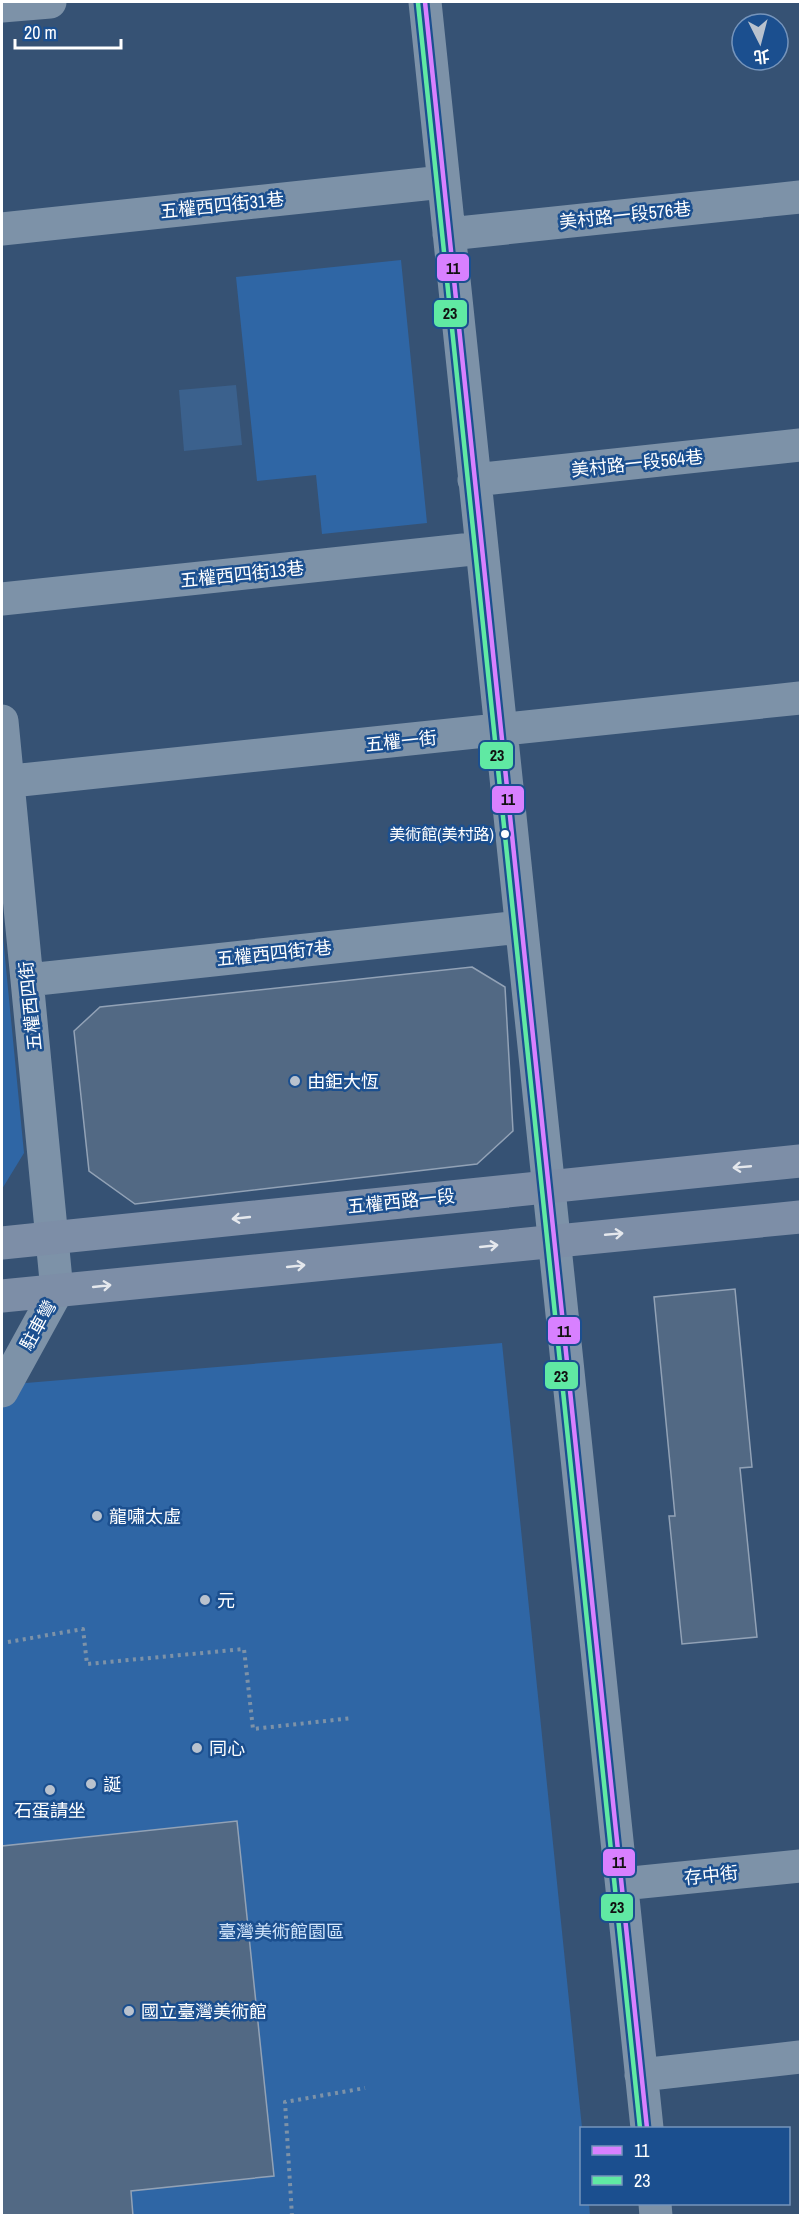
<svg xmlns="http://www.w3.org/2000/svg" width="802" height="2217" viewBox="0 0 802 2217" font-family="'Archivo Narrow','Noto Sans TC',sans-serif">
  <style>
    .green { fill: #2f66a5 }
    .water { fill: #3b618d }
    .building { fill: #526984; stroke: #92a2b6; stroke-width: 1.5 }
    .lines { fill: none; stroke-linecap: round; stroke-linejoin: round }
    .path { stroke: #7d92a8; stroke-width: 4; stroke-dasharray: 3 4.5; stroke-linecap: butt }
    .minor { stroke: #7d92a8; stroke-width: 33 }
    .major { stroke: #7d8ea7; stroke-width: 33 }
    .bus-1-casing { stroke: #1b4f8f; stroke-width: 9 }
    .bus-2-casing { stroke: #1b4f8f; stroke-width: 9 }
    .bus-1 { stroke: #d880ff; stroke-width: 4.5 }
    .bus-2 { stroke: #60e9a3; stroke-width: 4.5 }
    .oneway { stroke: #e5e8ed }
    .bus-dot { fill: #fff; stroke: #1b4f8f; stroke-width: 2 }
    .poi-dot { fill: #b9c2ce; stroke: #1b4f8f; stroke-width: 2 }
    .labels { text-anchor: middle; dominant-baseline: central; stroke-width: 5; stroke-linejoin: round; paint-order: stroke }
    .bus-label { font-size: 16px; fill: #fff; stroke: #1b4f8f; text-anchor: end }
    .street-label { font-size: 18px; fill: #fff; stroke: #1b4f8f }
    .poi-label { font-size: 18px; fill: #fff; stroke: #1b4f8f; text-anchor: start }
    .park-label { font-size: 18px; fill: #cfe3fa; stroke: #1b4f8f }
    .line-badge { stroke: #1b4f8f; stroke-width: 2 }
    .pale-badge-label { font-size: 16px; text-anchor: middle; font-weight: bold; fill: #111 }
  </style>
  <rect width="100%" height="100%" fill="#365274"/>
  <path class="green" d="M401,260l26,263 -105,11 -6,-59 -59,6 -21,-204z
    M2,927l22,226 -22,36z
    M502,1343l80,785v76h7l1,11 -588,1v-831z"/>
  <path class="water" d="M236,385l6,60 -58,6 -5,-61z"/>
  <path class="building" d="M472,967l33,20 8,144 -36,33 -342,40 -46,-33 -15,-140 26,-24z
    M735,1289l17,178 -12,1 17,169 -75,7 -13,-128h6l-21,-219z
    M237,1821l37,355 -143,15 2,25h-131v-370z"/>
  <g class="lines">
    <path class="path" d="M8,1642l75,-13 4,35 157,-15 9,80 99,-11
      M292,2216l-7,-114 80,-14"/>
    <path class="minor" d="M425,2l222,2126
      M2,6l48,-4
      M2,229l441,-47
      M449,234l351,-37
      M474,480l326,-35
      M2,599l480,-51
      M2,721l55,570 -55,100
      M2,782l798,-84
      M28,980l493,-53
      M622,1884l178,-18
      M641,2075l159,-18
      M655,2204l1,12"/>
    <path class="major" d="M2,1243l798,-82
      M2,1296l798,-79"/>
    <g class="bus-1-casing">
      <path id="bus-1" d="M425,2l222,2126"/>
    </g>
    <g class="bus-2-casing">
      <path id="bus-2" d="M418,3l222,2125"/>
    </g>
    <use href="#bus-1" class="bus-1"/>
    <use href="#bus-2" class="bus-2"/>
  </g>
  <defs><path id="oneway-shaft" d="M-6 0H5M1.5-3L5.5 0L1.5 3" fill="none" stroke-width="1.6" stroke-linecap="round" stroke-linejoin="round" transform="scale(1.5)"/></defs>
  <g class="oneway">
    <use href="#oneway-shaft" transform="translate(742 1167) rotate(175)"/>
    <use href="#oneway-shaft" transform="translate(241 1218) rotate(174)"/>
    <use href="#oneway-shaft" transform="translate(614 1234) rotate(-5)"/>
    <use href="#oneway-shaft" transform="translate(489 1246) rotate(-6)"/>
    <use href="#oneway-shaft" transform="translate(296 1266) rotate(-6)"/>
    <use href="#oneway-shaft" transform="translate(102 1286) rotate(-6)"/>
  </g>
  <circle class="bus-dot" cx="505" cy="834" r="5"/>
  <g class="poi-dot">
    <circle cx="295" cy="1081" r="6"/>
    <circle cx="97" cy="1516" r="6"/>
    <circle cx="205" cy="1600" r="6"/>
    <circle cx="197" cy="1748" r="6"/>
    <circle cx="91" cy="1784" r="6"/>
    <circle cx="50" cy="1790" r="6"/>
    <circle cx="129" cy="2011" r="6"/>
  </g>
  <g class="labels">
    <g class="bus-label">
      <text x="494" y="834">美術館(美村路)</text>
    </g>
    <g class="street-label">
      <text transform="translate(222 205) rotate(-6)">五權西四街31巷</text>
      <text transform="translate(625 215) rotate(-6)">美村路一段576巷</text>
      <text transform="translate(637 463) rotate(-6)">美村路一段564巷</text>
      <text transform="translate(242 574) rotate(-6)">五權西四街13巷</text>
      <text transform="translate(401 741) rotate(-6)">五權一街</text>
      <text transform="translate(274 953) rotate(-6)">五權西四街7巷</text>
      <text transform="translate(30 1006) rotate(-96)">五權西四街</text>
      <text transform="translate(401 1201) rotate(-6)">五權西路一段</text>
      <text transform="translate(38 1325) rotate(-61)">駐車彎</text>
      <text transform="translate(711 1875) rotate(-6)">存中街</text>
    </g>
    <g class="poi-label">
      <text x="307" y="1081">由鉅大恆</text>
      <text x="109" y="1516">龍嘯太虛</text>
      <text x="217" y="1600">元</text>
      <text x="209" y="1748">同心</text>
      <text x="103" y="1784">誕</text>
      <text x="50" y="1810" text-anchor="middle">石蛋請坐</text>
      <text x="141" y="2011">國立臺灣美術館</text>
    </g>
    <g class="park-label">
      <text x="281" y="1931">臺灣美術館園區</text>
    </g>
  </g>
  <g class="line-badge">
    <rect x="436" y="253" width="34" height="29" rx="6" fill="#d880ff"/>
    <rect x="433" y="299" width="35" height="29" rx="6" fill="#60e9a3"/>
    <rect x="479" y="741" width="35" height="29" rx="6" fill="#60e9a3"/>
    <rect x="491" y="785" width="34" height="29" rx="6" fill="#d880ff"/>
    <rect x="547" y="1316" width="34" height="29" rx="6" fill="#d880ff"/>
    <rect x="544" y="1361" width="35" height="29" rx="6" fill="#60e9a3"/>
    <rect x="602" y="1848" width="34" height="29" rx="6" fill="#d880ff"/>
    <rect x="600" y="1893" width="34" height="29" rx="6" fill="#60e9a3"/>
  </g>
  <g class="pale-badge-label">
    <text x="453" y="274">11</text>
    <text x="450" y="319">23</text>
    <text x="497" y="761">23</text>
    <text x="508" y="805">11</text>
    <text x="564" y="1337">11</text>
    <text x="561" y="1382">23</text>
    <text x="619" y="1868">11</text>
    <text x="617" y="1913">23</text>
  </g>
  <rect width="802" height="2217" fill="none" stroke="#ffffff" stroke-width="6"/>
  <rect x="580" y="2127" width="210" height="78" fill="#1b4f8f" stroke="#7695bc" stroke-width="1.5"/>
  <rect x="592" y="2146" width="30" height="9" fill="#d880ff" stroke="#7695bc" stroke-width="1.5"/>
  <text x="634" y="2157" font-size="18" fill="#ffffff">11</text>
  <rect x="592" y="2176" width="30" height="9" fill="#60e9a3" stroke="#7695bc" stroke-width="1.5"/>
  <text x="634" y="2187" font-size="18" fill="#ffffff">23</text>
  <g transform="translate(760 42) rotate(174)"><circle r="28" fill="#1b4f8f" stroke="#7695bc" stroke-width="1.5"/>
  <path d="M0-4.5L10 22L0 15L-10 22Z" fill="#b9c2ce"/>
  <text y="-9" font-size="16" font-weight="bold" text-anchor="middle" fill="#ffffff">北</text>
  </g>
  <path d="M15 39v9h106v-9" fill="none" stroke="#ffffff" stroke-width="3"/>
  <text x="24" y="39" font-size="18" fill="#ffffff" stroke="#1b4f8f" stroke-width="4.5" paint-order="stroke">20 m</text>
</svg>
